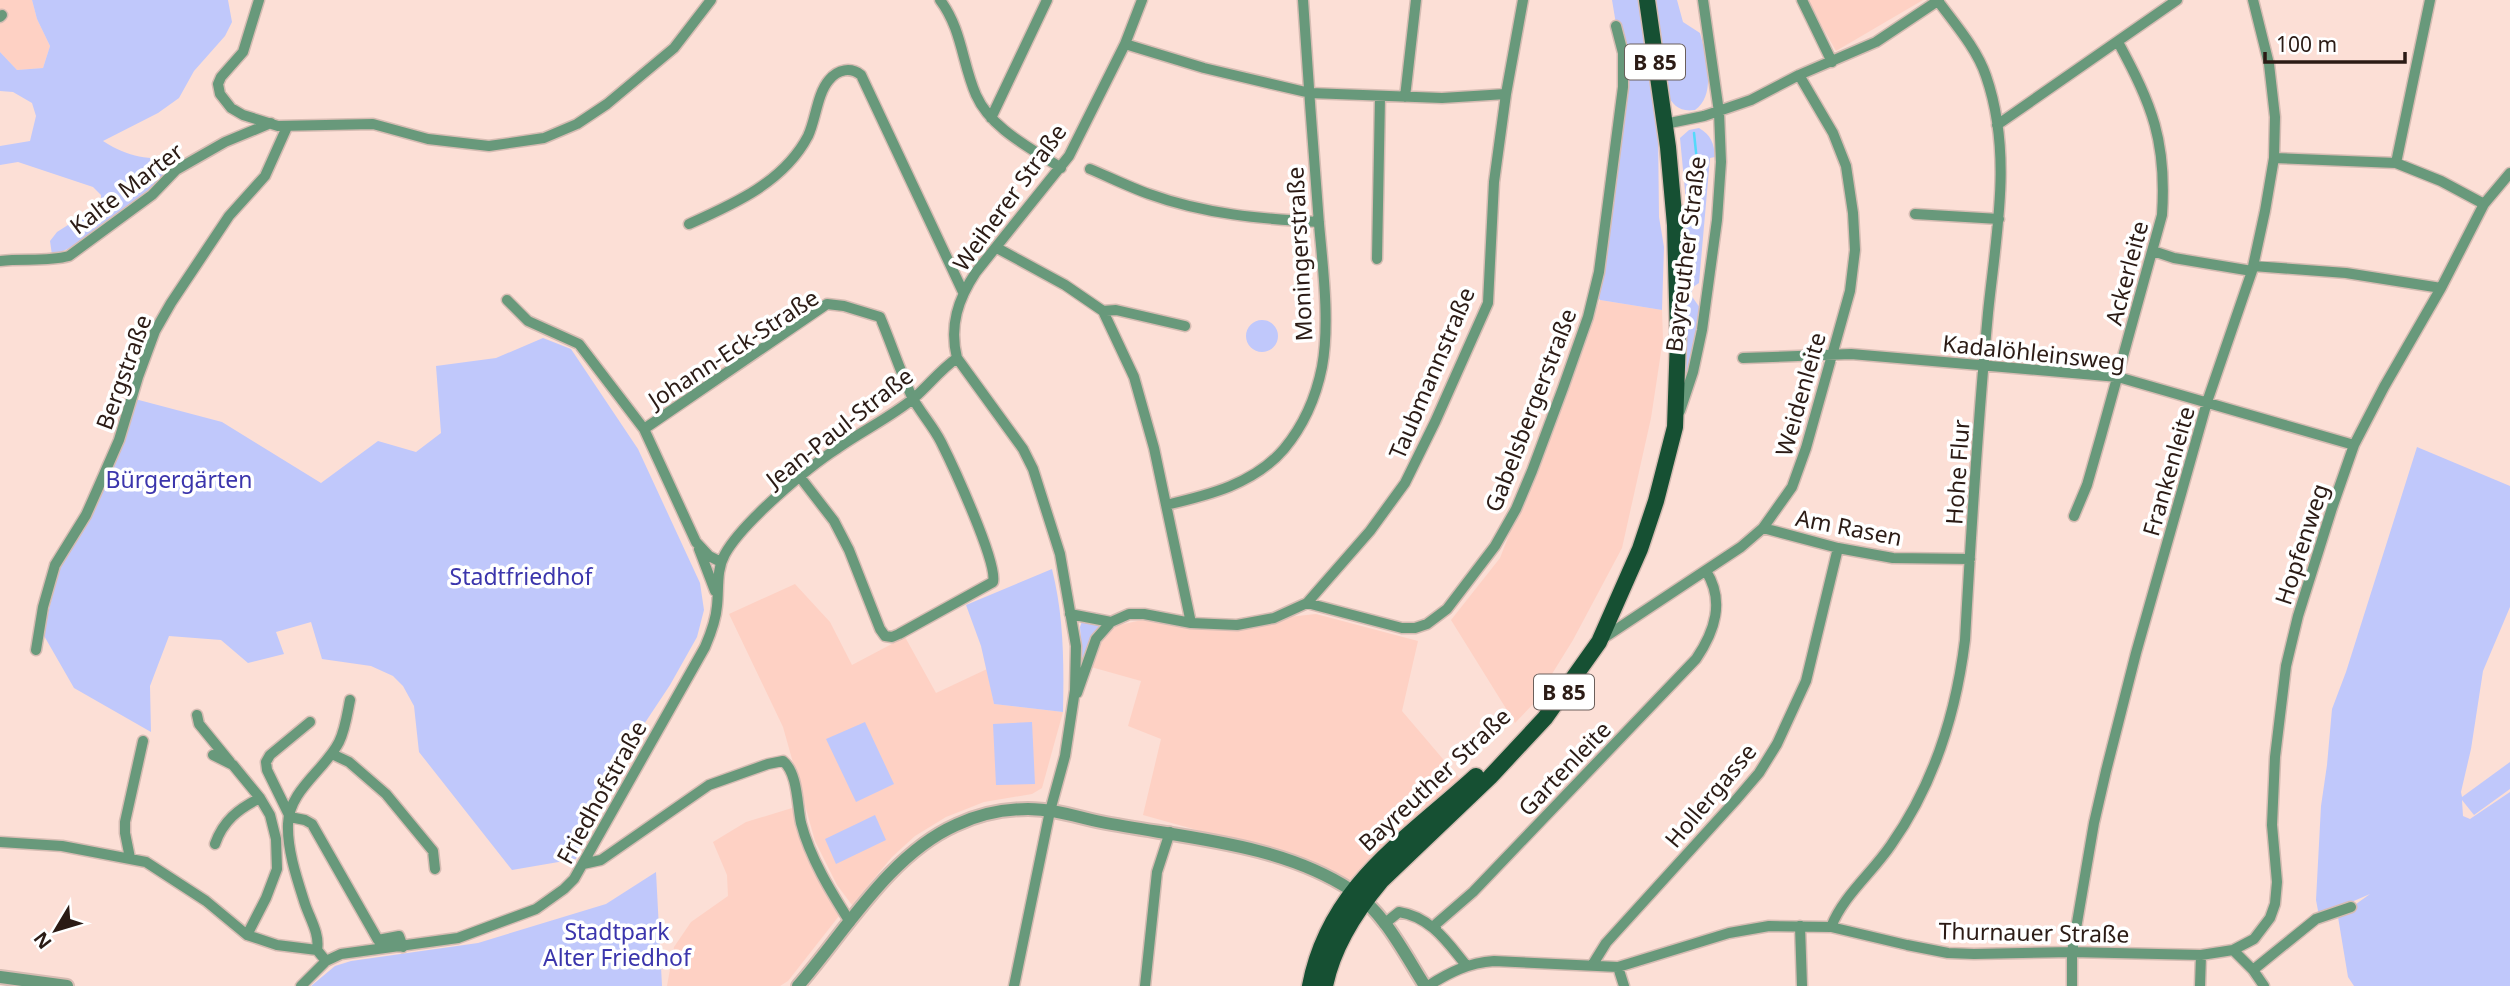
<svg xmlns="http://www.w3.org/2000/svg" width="2510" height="986" viewBox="0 0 2510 986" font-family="'Noto Sans',sans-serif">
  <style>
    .built { fill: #fed1c4 }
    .green { fill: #c0c8fb }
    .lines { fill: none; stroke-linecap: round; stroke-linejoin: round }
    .stream { stroke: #54d9fa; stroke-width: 2.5 }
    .minor-casing { stroke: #d6bcb3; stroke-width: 13 }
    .tertiary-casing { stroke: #d6bcb3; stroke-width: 16 }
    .primary-casing { stroke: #d6bcb3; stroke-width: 19 }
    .minor { stroke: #68997b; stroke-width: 10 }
    .tertiary { stroke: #68997b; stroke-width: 12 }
    .primary { stroke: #165033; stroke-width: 16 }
    .labels { text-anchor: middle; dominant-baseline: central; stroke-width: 7; stroke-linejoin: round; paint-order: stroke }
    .shield { fill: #fff; stroke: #6b5f5b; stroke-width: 2 }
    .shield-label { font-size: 21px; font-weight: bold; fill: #2b1b15 }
    .street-label { font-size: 23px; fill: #2b1b15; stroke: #fff }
    .park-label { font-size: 23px; fill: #3b35ac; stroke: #fff }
  </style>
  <rect width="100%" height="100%" fill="#fcdfd6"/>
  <path class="built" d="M0,0h32l5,19 13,27 -7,22 -26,2 -17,-18z
    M1807,0h116l-87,51z
    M1600,300l62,10 1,29 -12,79 -29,130 -49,92 -39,63 -19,20 -64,-103 49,-62z
    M795,584l35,38 22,43 53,-28 31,56 51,-24 7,35 69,8 -21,76 -10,6 -48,8 -38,15 -31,19 -23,21 -40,48 -15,-20 -22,-44 -32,-114 -54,-113z
    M1316,614l102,27 -16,70 58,68 -106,103 -61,-25 -150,-42 18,-76 -33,-13 13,-45 -50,-14 7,-23 6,-11 15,-8 23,-5 56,8h54l36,-11z
    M792,808l6,25 11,30 30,53 -51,65 -8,5h-113l7,-39 17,-25 37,-26 -1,-21 -14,-33 33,-20z"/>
  <path class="green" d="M32,0h196l4,22 -7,14 -31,35 -15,27 -21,15 -55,28c29,19 50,18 83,18 -28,22 -103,90 -134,96l-2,-14 7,-9 44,-28v-9l-8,-8 -75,-25 -18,3v-19l30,-5 6,-25 -4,-13 -19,-11 -13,-1v-39l17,18 26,-2 7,-22 -13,-27z
    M1612,0h35l11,129 1,88 5,30 -2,63 -62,-10 -6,-9 30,-219z
    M1653,0h24l6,22 17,11c6,22 17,62 -5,77 -16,2 -21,-4 -29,-17z
    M1699,128c12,7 15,15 16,29l-5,1 -11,125 -6,4 -2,8 9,13 -2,26 -9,38 -3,2 -2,-5 -2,-137 5,-20 -7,-74 9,-8z
    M1246 336a16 16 0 1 1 32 0a16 16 0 1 1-32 0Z
    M543,338l28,11 67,100 62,134 4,27 -7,27 -27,48 -57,86 -28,60 -9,28 -64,11 -93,-118 -5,-46 -11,-20 -10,-10 -22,-10 -49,-7 -11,-37 -35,10 8,22 -36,9 -27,-23 -52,-4 -19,50 1,46 -77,-44 -31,-54 17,-69 40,-66 35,-100 87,23 99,61 57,-42 38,11 25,-19 -5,-67 60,-8z
    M2417,447l93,39v121l-27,64 -12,78 -10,43 1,5 48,-35v27l-36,26 -12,-15 1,16 7,3 40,-27v194h-156l-6,-9 -10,-60 32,-23 -51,22 -3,-16 5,-94 6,-41 5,-56 14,-37z
    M1052,569c12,48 12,94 11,143l-69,-8 -13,-58 -15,-41z
    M1082,621l20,2 -19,44 -3,-40z
    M865,722l29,62 -38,18 -30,-63z
    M1032,722l3,62 -39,1 -3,-61z
    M875,815l11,25 -50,24 -11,-25z
    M656,872l6,114h-351l24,-20 16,-5 127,-18 128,-39z"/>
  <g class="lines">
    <path class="stream" d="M1694,133l5,48 -1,30"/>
    <g class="minor-casing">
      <path id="minor" d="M259,0l-16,52 -22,25 -3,7 2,10 11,14 12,7 35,11 95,-2 55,15 61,7 55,-8 33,-14 30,-20 67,-56 37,-48
        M940,0c22,29 22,63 36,95 15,34 55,53 85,73
        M1802,0l30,62
        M0,17l2,-2
        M1125,44l79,24 106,25 132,5 64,-4
        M1405,97l11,-97
        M991,118l56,-118
        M1665,124l39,-8 47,-16 48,-25 77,-33 63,-42
        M1997,125l180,-125
        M2274,158l122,5 45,18 43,23
        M2396,163l34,-163
        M1090,169c19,8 39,18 59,25 55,20 112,25 170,28
        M1915,214l84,5
        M689,224c45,-20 95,-42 119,-88 8,-17 9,-42 21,-56 9,-11 22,-13 32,-5l102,217
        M997,248l68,37 38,26 31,66 20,71 37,175
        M2153,251l21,7 78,13
        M1377,259l3,-162
        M0,261c23,-3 47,1 69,-5l83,-61 24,-25 49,-28 46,-19
        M2253,266l93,7 95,15
        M507,300l21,21 51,23 65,85 52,113 13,14 12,6
        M1103,311l13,-1 69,16
        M1743,358l108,-4 267,23 236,68
        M1680,411l13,-39 9,-42 15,-110 4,-58 -2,-50 -16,-112
        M644,429l183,-125 17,2 36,11c11,26 20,54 32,80 8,15 21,29 29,45 11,22 57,121 52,140l-94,52 -7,3 -7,-1 -5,-7 -31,-79 -15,-29 -34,-44
        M1166,505c43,-10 88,-21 118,-56 20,-24 32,-52 38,-82 8,-43 1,-99 -3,-143 -6,-75 -11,-149 -16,-224
        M2074,516l13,-31 14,-49 61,-221c5,-74 -10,-110 -44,-173
        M1763,528l75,20 55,10 77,1
        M699,549l16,42
        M1307,603l63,-72 35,-48 30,-61 53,-119 6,-121 12,-88 17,-94
        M1070,614l41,8 18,-8h15l47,9 46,2 37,-7 33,-15 95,25h13l12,-4 20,-15 48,-63 21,-37 16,-38 31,-83 25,-71 11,-45 24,-185v-34l-7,-27
        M1602,639l139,-92 22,-19 29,-41 14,-39 44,-157 5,-41 -2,-37 -7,-47 -13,-33 -34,-58
        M36,650l7,-43 12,-42 31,-50 12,-27 21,-48 19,-63 17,-46 16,-28 58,-87 36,-40 22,-49
        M1077,693l19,-54 15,-17
        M197,715l2,9 31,38
        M310,722l-40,33 -4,7 1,8 23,47 15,3 7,4 66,116 21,-4 4,11
        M332,754l17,8 37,32 47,57 2,18
        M213,755l20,10 27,33 10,17 6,24 1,30 -11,29 -19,37
        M0,842l62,4 84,16 60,39 41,34 30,10 40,5
        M215,844c8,-23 23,-35 45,-46
        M130,858l-5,-25v-11l18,-81
        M583,864l18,-4 108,-75 59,-21 15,-3c15,12 14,44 18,62 9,35 30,69 49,99
        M1384,924l15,-12c32,5 48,30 67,53
        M1800,926l2,60
        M1831,927c12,-31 41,-54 60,-82 43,-61 65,-131 74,-205 6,-109 13,-218 23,-327 8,-79 25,-159 -2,-237 -9,-27 -31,-52 -48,-75
        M1436,928v-4l37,-32 223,-233c19,-28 29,-58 10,-88
        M2233,950l20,20 11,16
        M326,961l-9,-11c3,-16 -7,-31 -12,-46 -8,-25 -18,-54 -17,-80 1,-34 37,-54 51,-82 6,-12 8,-27 11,-42
        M1593,964l13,-21 129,-142 24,-28 18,-29 29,-63 32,-133
        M1618,967l6,19
        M2253,970l63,-51 35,-12
        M301,986l25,-25 15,-7 117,-16 78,-29 28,-20 10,-10 131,-232c6,-14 11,-27 12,-41 2,-18 -1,-36 8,-52 17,-31 83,-87 113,-106 24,-17 53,-31 76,-50 15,-13 26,-28 43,-40
        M1014,986l36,-175 15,-55 10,-66 1,-44 -16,-92 -27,-85 -10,-20 -66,-91c-8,-32 1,-59 19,-86l93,-116 56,-112 17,-44
        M1145,986l12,-114 13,-40
        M1428,986c22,-14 40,-23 66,-25l124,6 111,-34 40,-7 62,1 76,18 41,8 26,1 98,-2 129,3 32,-5 21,-11 16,-21 5,-14 2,-22 -5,-57 3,-68 11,-91 12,-50 34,-108 22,-63 30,-58 57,-99 43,-84 26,-31
        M2072,986v-34l22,-129 12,-52 30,-118 71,-251 45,-131 13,-60 9,-53 1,-41 -6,-53 -16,-64
        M2200,986l1,-31"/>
    </g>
    <g class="tertiary-casing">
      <path id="tertiary" d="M0,977l67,9
        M798,986c47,-54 91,-131 158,-161 23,-11 47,-16 72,-16 26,0 49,8 73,13 82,16 179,21 250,68 33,22 53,63 74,96"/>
    </g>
    <g class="primary-casing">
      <path id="primary" d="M1310,986c19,-100 96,-146 166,-210
        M1325,986c8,-40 30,-74 56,-105l109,-104 55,-59 54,-76 41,-93 16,-48 19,-74 3,-90 -3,-112 -7,-78 -21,-147"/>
    </g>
    <use href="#minor" class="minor"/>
    <use href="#tertiary" class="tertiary"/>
    <use href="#primary" class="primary"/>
  </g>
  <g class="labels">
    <g class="shield">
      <rect x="1625" y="44.5" width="60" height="35" rx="5"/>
      <rect x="1534" y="674.5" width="60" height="35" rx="5"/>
    </g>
    <g class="shield-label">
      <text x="1655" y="62">B 85</text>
      <text x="1564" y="692">B 85</text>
    </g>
    <g class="street-label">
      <text transform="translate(126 188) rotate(-37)">Kalte Marter</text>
      <text transform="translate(1009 197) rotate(-54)">Weiherer Straße</text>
      <text transform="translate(1299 254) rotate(-93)">Moningerstraße</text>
      <text transform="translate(1685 254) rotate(-83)">Bayreuther Straße</text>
      <text transform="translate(2126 273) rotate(-75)">Ackerleite</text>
      <text transform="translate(733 348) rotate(-33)">Johann-Eck-Straße</text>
      <text transform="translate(2034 352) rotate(6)">Kadalöhleinsweg</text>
      <text transform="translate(123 372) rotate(-70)">Bergstraße</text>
      <text transform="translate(1431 373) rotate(-67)">Taubmannstraße</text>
      <text transform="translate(1800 394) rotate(-74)">Weidenleite</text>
      <text transform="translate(1530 410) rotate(-69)">Gabelsbergerstraße</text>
      <text transform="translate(839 427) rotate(-38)">Jean-Paul-Straße</text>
      <text transform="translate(2168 471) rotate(-74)">Frankenleite</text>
      <text transform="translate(1957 472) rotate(-86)">Hohe Flur</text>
      <text transform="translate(1849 527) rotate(11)">Am Rasen</text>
      <text transform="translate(2301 544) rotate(-72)">Hopfenweg</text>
      <text transform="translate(1564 768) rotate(-46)">Gartenleite</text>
      <text transform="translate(1434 779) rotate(-43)">Bayreuther Straße</text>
      <text transform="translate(601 792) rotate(-61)">Friedhofstraße</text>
      <text transform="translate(1710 795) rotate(-50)">Hollergasse</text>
      <text transform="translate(2034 932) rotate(1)">Thurnauer Straße</text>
    </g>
    <g class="park-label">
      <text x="179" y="479">Bürgergärten</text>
      <text x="521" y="576">Stadtfriedhof</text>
      <text x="617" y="931">Stadtpark<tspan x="617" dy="26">Alter Friedhof</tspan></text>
    </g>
  </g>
  <g transform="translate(56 930) rotate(232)" stroke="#ffffff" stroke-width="5" paint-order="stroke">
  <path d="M0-5L12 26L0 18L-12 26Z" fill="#2b1b15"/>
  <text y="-10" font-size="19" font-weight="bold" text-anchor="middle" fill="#2b1b15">N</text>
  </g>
  <path d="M2265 52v10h140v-10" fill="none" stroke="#2b1b15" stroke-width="3.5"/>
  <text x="2276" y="52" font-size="21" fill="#2b1b15" stroke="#ffffff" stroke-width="5" paint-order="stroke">100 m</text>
</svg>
